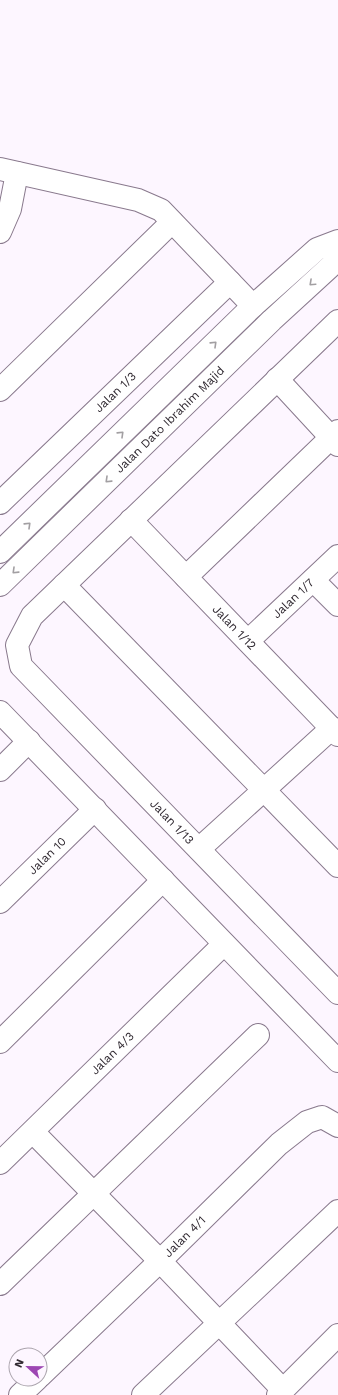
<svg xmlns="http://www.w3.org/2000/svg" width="338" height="1395" viewBox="0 0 338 1395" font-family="'Work Sans',sans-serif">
<rect width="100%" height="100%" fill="#fdf6ff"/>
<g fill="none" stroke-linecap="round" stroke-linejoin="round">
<g stroke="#89798d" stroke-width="24">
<g id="minor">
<polyline points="0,169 138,200 161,210 253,306"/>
<polyline points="0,232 10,209 17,173"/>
<path id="s1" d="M338 321 32 616 17 645 21 666 338 993"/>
<polyline points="277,379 338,445"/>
<polyline points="0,390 172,222"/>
<path id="s2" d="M0 503 230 282"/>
<path id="s3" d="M131 520 338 735"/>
<polyline points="0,552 253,306 317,249 338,241"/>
<polyline points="186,577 338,431"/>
<polyline points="313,580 338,605"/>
<path id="s4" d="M0 585 272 320 333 264 338 254"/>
<polyline points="64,585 338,866"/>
<path id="s5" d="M248 641 338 556"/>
<polyline points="0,712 338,1061"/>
<polyline points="0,770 29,741"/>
<polyline points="199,849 332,728"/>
<path id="s6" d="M0 902 95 809"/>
<polyline points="0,1042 163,880"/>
<polyline points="33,1132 160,1261 283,1390"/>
<path id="s7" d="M0 1163 224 944"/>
<polyline points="0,1284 258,1035"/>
<path id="s8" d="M40 1376 160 1261 279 1144 307 1122 322 1117 338 1126"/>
<polyline points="20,1395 37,1379"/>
<polyline points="143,1395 338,1211"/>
<polyline points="278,1395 338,1335"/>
</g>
</g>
<use href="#minor" stroke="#fff" stroke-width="22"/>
</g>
<defs><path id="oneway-chevron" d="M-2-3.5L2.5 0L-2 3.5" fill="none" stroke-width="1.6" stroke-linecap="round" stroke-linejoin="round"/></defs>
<g stroke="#a29fa2">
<use href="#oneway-chevron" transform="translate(312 283) rotate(137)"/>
<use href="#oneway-chevron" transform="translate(214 344) rotate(-44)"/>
<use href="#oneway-chevron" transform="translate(121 434) rotate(-44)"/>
<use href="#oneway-chevron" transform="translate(108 480) rotate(136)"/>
<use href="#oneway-chevron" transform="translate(28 525) rotate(-44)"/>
<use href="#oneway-chevron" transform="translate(15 571) rotate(136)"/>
</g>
<g text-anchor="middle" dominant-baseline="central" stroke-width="4" stroke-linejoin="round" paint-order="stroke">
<g font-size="12" fill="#302931" stroke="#fdf6ff">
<text stroke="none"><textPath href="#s2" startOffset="160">Jalan 1/3</textPath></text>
<text stroke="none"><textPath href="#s4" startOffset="237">Jalan Dato Ibrahim Majid</textPath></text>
<text stroke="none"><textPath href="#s5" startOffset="62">Jalan 1/7</textPath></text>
<text stroke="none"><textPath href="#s3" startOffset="149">Jalan 1/12</textPath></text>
<text stroke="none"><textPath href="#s1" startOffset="696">Jalan 1/13</textPath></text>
<text stroke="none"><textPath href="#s6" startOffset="66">Jalan 10</textPath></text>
<text stroke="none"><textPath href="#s7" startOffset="157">Jalan 4/3</textPath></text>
<text stroke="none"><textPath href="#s8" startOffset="201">Jalan 4/1</textPath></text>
</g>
</g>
<g transform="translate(28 1367) rotate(292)"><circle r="19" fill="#fdf6ff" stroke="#aba4ad"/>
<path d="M0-3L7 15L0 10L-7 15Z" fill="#9d46b3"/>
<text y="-6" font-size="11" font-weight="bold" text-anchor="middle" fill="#302931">N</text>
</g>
</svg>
